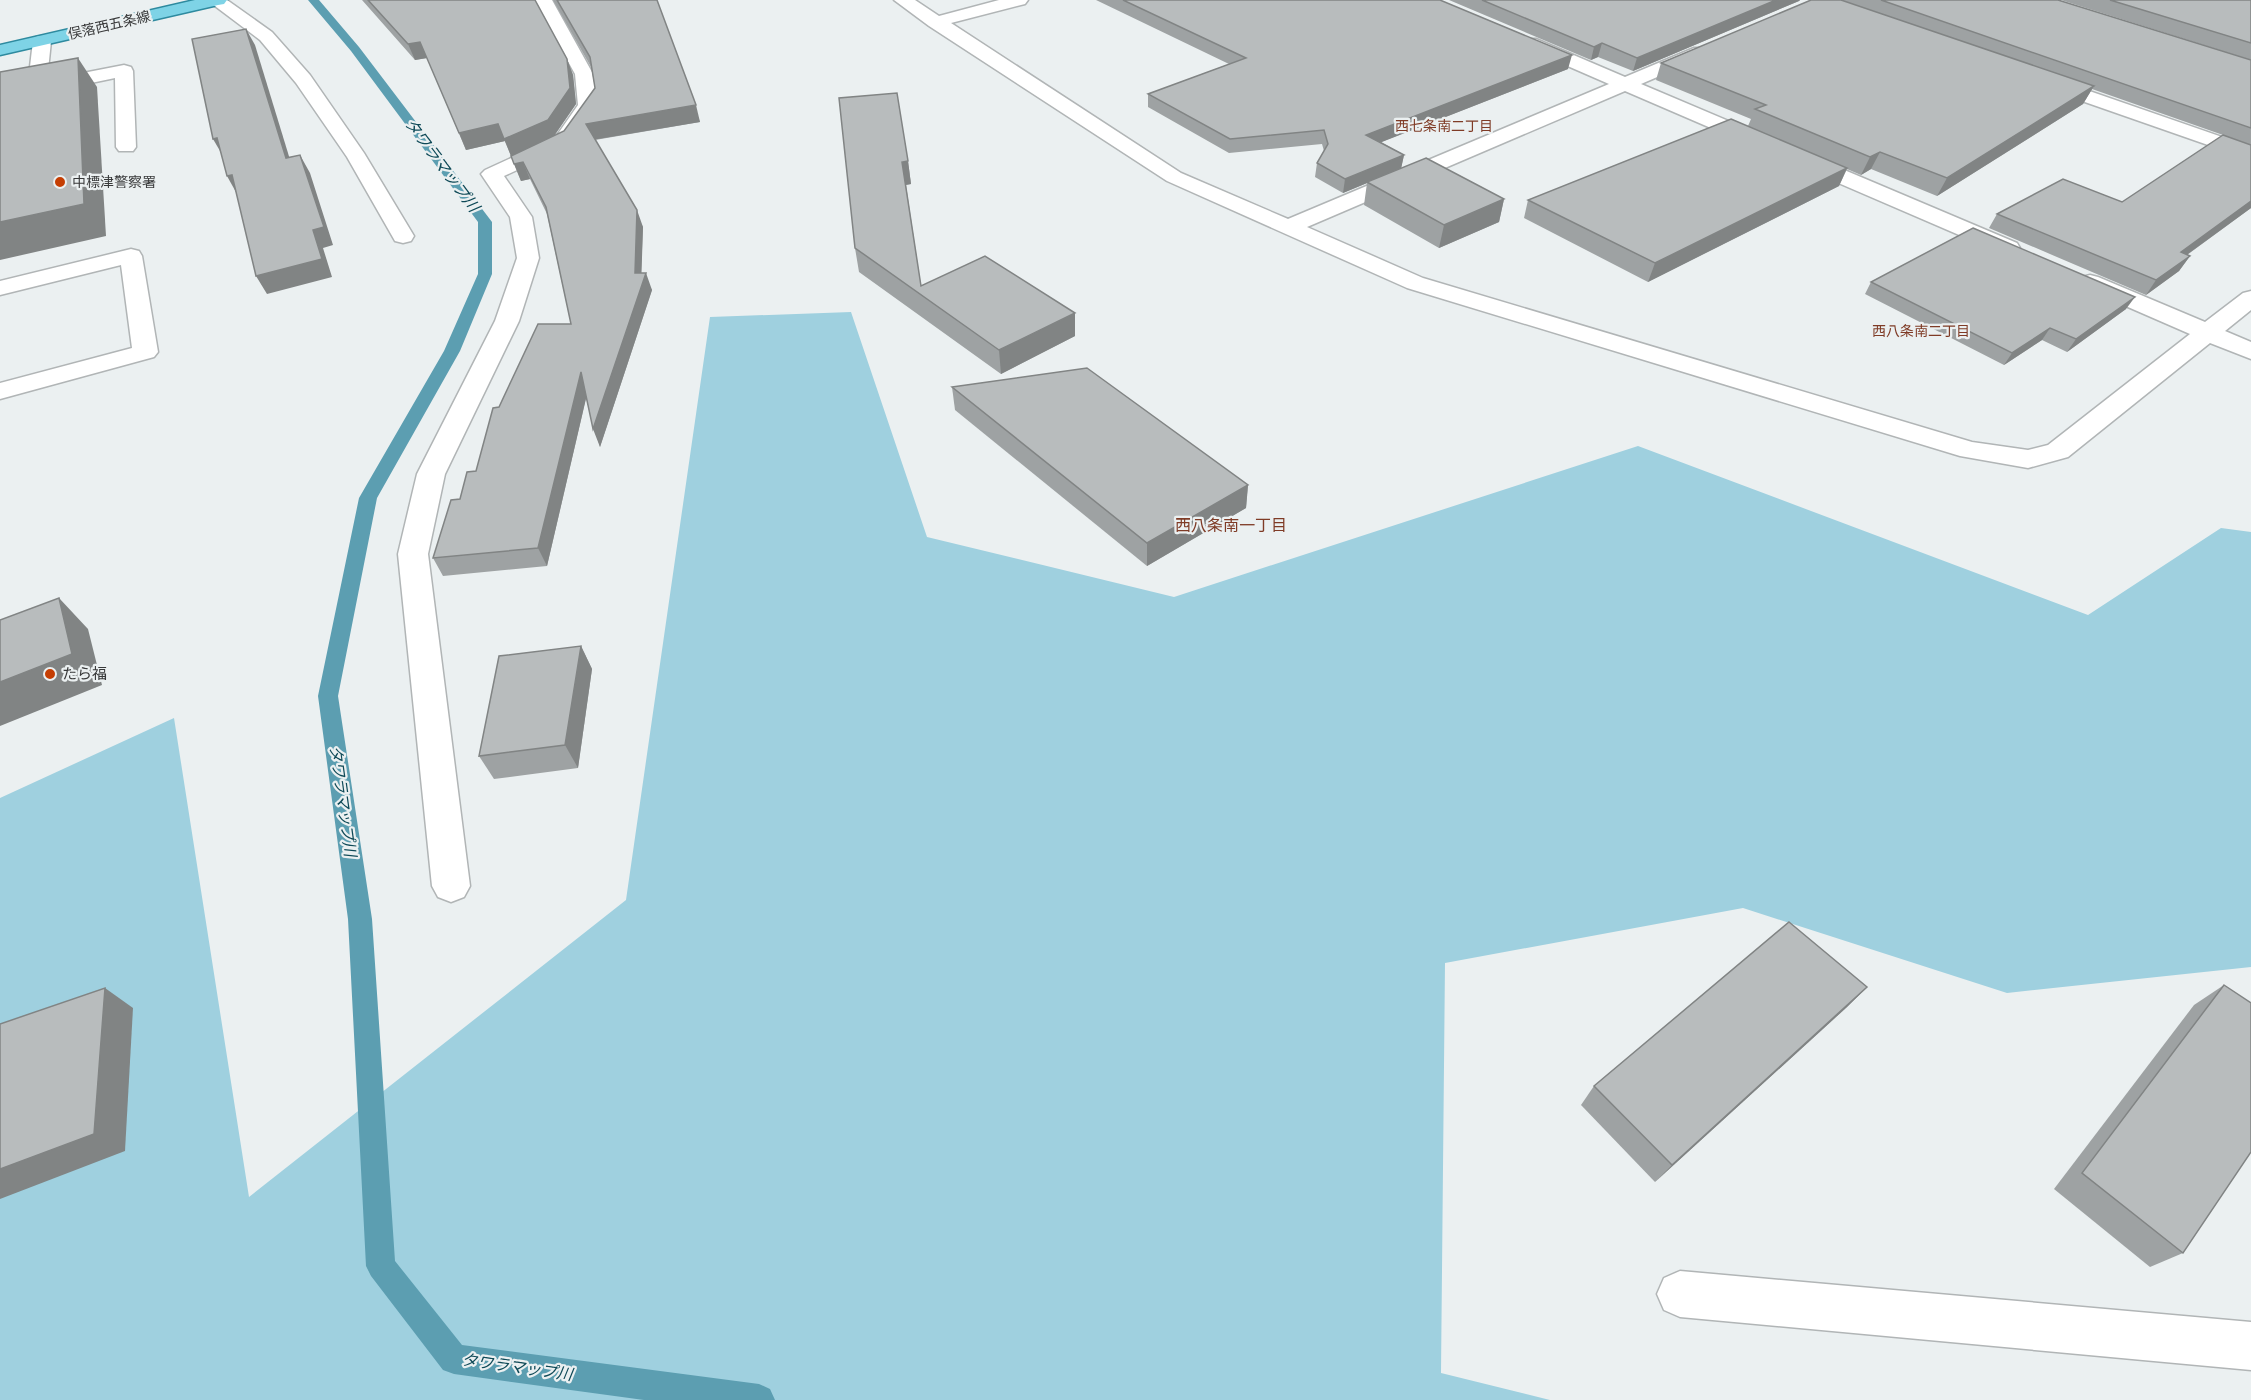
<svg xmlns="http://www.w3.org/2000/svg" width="2251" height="1400" viewBox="0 0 2251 1400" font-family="'DejaVu Sans','Noto Sans JP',sans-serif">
<rect width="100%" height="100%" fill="#ebf0f1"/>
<polygon fill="#9fd0df" points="851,312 927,537 1174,597 1638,446 2088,615 2221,528 2251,532 2251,967 2007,993 1743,908 1445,963 1441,1373 1550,1400 0,1400 0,798 174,718 249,1197 626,900 710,317"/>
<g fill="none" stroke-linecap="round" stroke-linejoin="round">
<polygon fill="#5c9eb1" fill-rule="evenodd" points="308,0 319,0 359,47 492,222 492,274 460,351 377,498 338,696 372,919 395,1261 462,1345 759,1384 770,1389 775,1400 644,1400 454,1374 443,1370 371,1276 366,1266 348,919 318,696 359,498 444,351 478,274 478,222 351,51"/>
<g stroke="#b1b5b6" stroke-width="3">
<g id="minor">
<polygon points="207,0 227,0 272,32 310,75 364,153 414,236 411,241 403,243 395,241 347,157 296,83 260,40"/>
<polygon points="534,0 552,0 593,74 598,105 569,146 504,176 532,217 539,258 519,321 445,474 428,554 470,886 464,897 451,902 438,897 432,886 398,554 417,474 495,321 517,258 510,217 481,174 485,170 555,138 578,105 575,74"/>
<polygon points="894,0 915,0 939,16 999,0 1028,0 1025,4 951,23 1181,173 1288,219 1609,84 1524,47 1521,43 1524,39 1536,39 1625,77 1694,48 1706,48 1709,52 1706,56 1641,84 2017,243 2020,248 2017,253 2009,255 2001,253 1625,91 1307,227 1423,278 1972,442 2028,450 2048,445 2190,334 2082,287 2078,282 2082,277 2090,275 2098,277 2205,322 2243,293 2251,291 2251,310 2225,331 2251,342 2251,359 2210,343 2068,457 2028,468 1960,456 1407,288 1167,181 929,26"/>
<polygon points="42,36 48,37 51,41 47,80 124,65 131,67 133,71 136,147 133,151 119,151 116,147 115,78 0,102 0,90 28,84 33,41 36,37"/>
<polygon points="2046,76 2251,147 2251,160 2039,86 2037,82 2039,78"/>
<polygon points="131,249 139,251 142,256 158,352 154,357 0,399 0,383 132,348 121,265 0,295 0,281"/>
<polygon points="1680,1271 2251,1322 2251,1370 1680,1317 1664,1310 1657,1294 1664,1278"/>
</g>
</g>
<g stroke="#2e8a9f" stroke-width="3">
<polygon id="major" points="195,0 227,0 224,4 218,5 0,55 0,45"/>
</g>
<use href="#minor" fill="#fff" fill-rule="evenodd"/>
<use href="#major" fill="#7ed3e6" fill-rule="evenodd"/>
</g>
<g fill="#9ea2a3">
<polygon points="362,0 535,0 567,59 573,75 576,104 554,136 564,131 595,88 591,67 553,0 657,0 700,122 595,140 643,227 641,273 652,290 600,447 586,398 547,566 443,576 433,558 460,499 476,471 499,407 571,324 547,214 530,179 521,181 505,141 466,150 427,58 415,60"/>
<polygon points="1096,0 1440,0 1568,69 1381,142 1404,155 1401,168 1504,199 1499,222 1439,248 1364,205 1367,183 1343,193 1315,177 1317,163 1324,151 1322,144 1229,153 1148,107 1148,94 1229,64"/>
<polygon points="1449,0 1800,0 1799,1 1633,71 1598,57 1591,60"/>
<polygon points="1811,0 2058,0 2251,60 2251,208 2187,255 2190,256 2179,271 2146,295 1989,228 1997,214 2122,202 2223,135 2092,89 2083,104 1937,196 1871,169 1861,175 1847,169 1839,186 1648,282 1524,218 1528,200 1748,126 1751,119 1656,80 1661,63"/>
<polygon points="2061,0 2251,0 2251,60"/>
<polygon points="908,161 911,184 906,185 921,286 1075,313 1075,336 1001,374 859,272 855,248"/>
<polygon points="1871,282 2126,309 2067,352 2042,340 2004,365 1865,294"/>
<polygon points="952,387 1248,485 1246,508 1147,566 955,410"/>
<polygon points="581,646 592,669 578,768 494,779 479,756"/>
<polygon points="2224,985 2183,1253 2150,1267 2054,1189 2194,1005"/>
<polygon points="1867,987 1847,1007 1655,1182 1581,1105 1594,1086"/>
</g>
<g fill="#818484">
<polygon points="1776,0 1800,0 1799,1 1633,71 1637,58"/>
<polygon points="246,29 255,45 295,176 286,158"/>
<polygon points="420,42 427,58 415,60 408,44"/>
<polygon points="1602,43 1598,57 1591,60 1594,47"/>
<polygon points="1572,55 1568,69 1364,149 1366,135"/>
<polygon points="78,58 97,87 106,236 0,260 0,222"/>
<polygon points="567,59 573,75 576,104 554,136 511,156 504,139"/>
<polygon points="2094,86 2083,104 1937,196 1947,178"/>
<polygon points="696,105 700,122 592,140 586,124"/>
<polygon points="498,124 505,141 466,150 459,133"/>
<polygon points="217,138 223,156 213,139"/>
<polygon points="1880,152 1871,169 1861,175 1870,157"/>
<polygon points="300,155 310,173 333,245 323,248 332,277 267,294 256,276"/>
<polygon points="1404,155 1401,169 1343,193 1345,179"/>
<polygon points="908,161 911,184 905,185 902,162"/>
<polygon points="523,162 530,179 521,181 514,164"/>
<polygon points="1847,168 1839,186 1648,282 1655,263"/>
<polygon points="232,175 237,194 227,176"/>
<polygon points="1504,199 1499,222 1439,248 1444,225"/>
<polygon points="2251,201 2251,208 2170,267 2181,252"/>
<polygon points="637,210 643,227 641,288 646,273 652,290 600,447 593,429 635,273"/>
<polygon points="2190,256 2179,271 2146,295 2156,280"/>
<polygon points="2135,297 2126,309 2067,352 2076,339"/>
<polygon points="1075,313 1075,336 1001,374 999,350"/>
<polygon points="2050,328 2042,340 2004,365 2012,353"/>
<polygon points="581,372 588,390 547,566 538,548"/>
<polygon points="1248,485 1246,508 1147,566 1147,543"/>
<polygon points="59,598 88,629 102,685 0,726 0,682"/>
<polygon points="581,646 592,669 578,768 565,745"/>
<polygon points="1867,987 1847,1007 1655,1182 1672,1165"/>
<polygon points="105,988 133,1008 125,1151 0,1199 0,1169"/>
</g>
<g fill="#b8bcbd" stroke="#818484" stroke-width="1.5">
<polygon points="368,0 535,0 567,59 570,88 548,120 504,139 498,124 459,133 420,42 408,44"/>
<polygon points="557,0 657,0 696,105 586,124 637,210 635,273 646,273 593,429 581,372 538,548 433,558 451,500 460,499 467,472 476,471 493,408 499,407 538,324 571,324 546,207 523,162 514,164 511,156 564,131 595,88 590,57"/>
<polygon points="1123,0 1440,0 1572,55 1366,135 1404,155 1345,179 1317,163 1328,144 1324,130 1230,139 1148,94 1246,58"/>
<polygon points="1482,0 1776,0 1637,58 1602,43 1594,47"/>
<polygon points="1811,0 1841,0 2094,86 1947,178 1880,152 1870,157 1755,109 1766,105 1661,63"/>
<polygon points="1881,0 2058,0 2251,60 2251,128"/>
<polygon points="2110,0 2251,0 2251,43"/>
<polygon points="246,29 286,158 300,155 324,227 313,230 322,259 256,276 232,175 227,176 217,138 213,139 192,39"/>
<polygon points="78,58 84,204 0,222 0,72"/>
<polygon points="897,93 908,161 902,162 921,286 985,256 1075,313 999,350 855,248 839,98"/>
<polygon points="1731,119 1847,168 1655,263 1528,200"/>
<polygon points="2223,135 2251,145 2251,201 2181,252 2190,256 2156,280 1997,214 2063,179 2122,202"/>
<polygon points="1426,158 1504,199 1444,225 1367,182"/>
<polygon points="1973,228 2135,297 2076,339 2050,328 2012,353 1871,282"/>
<polygon points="1087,368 1248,485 1147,543 952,387"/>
<polygon points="59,598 72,654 0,682 0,620"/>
<polygon points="581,646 565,745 479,756 499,656"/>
<polygon points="1789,922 1867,987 1672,1165 1594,1086"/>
<polygon points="2224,985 2251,1003 2251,1152 2183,1253 2082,1173"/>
<polygon points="105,988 94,1134 0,1169 0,1024"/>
</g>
<g fill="#c53e03" stroke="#ebf0f1" stroke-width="2">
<circle cx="60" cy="182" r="6"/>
<circle cx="50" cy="674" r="6"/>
</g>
<g text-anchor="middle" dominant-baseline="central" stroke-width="4.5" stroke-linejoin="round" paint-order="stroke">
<g font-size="14" fill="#38393a" stroke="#ebf0f1">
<text transform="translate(109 25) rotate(-13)">俣落西五条線</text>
</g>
<g font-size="14" fill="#7f3b26" stroke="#ebf0f1">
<text x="1444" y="126">西七条南二丁目</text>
<text x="1921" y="331">西八条南二丁目</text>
</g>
<g font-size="14" fill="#38393a" stroke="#ebf0f1" text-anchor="start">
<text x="72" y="182">中標津警察署</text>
</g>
<g font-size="15" fill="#38393a" stroke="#ebf0f1" text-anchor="start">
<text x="62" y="674">たら福</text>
</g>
<g font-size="16" font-style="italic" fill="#0e4957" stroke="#ebf0f1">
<text transform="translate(442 165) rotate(53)">タワラマップ川</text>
<text transform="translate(343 801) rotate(82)">タワラマップ川</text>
<text transform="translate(517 1367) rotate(8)">タワラマップ川</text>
</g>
<g font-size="16" fill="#7f3b26" stroke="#ebf0f1">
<text x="1231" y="525">西八条南一丁目</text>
</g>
</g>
</svg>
